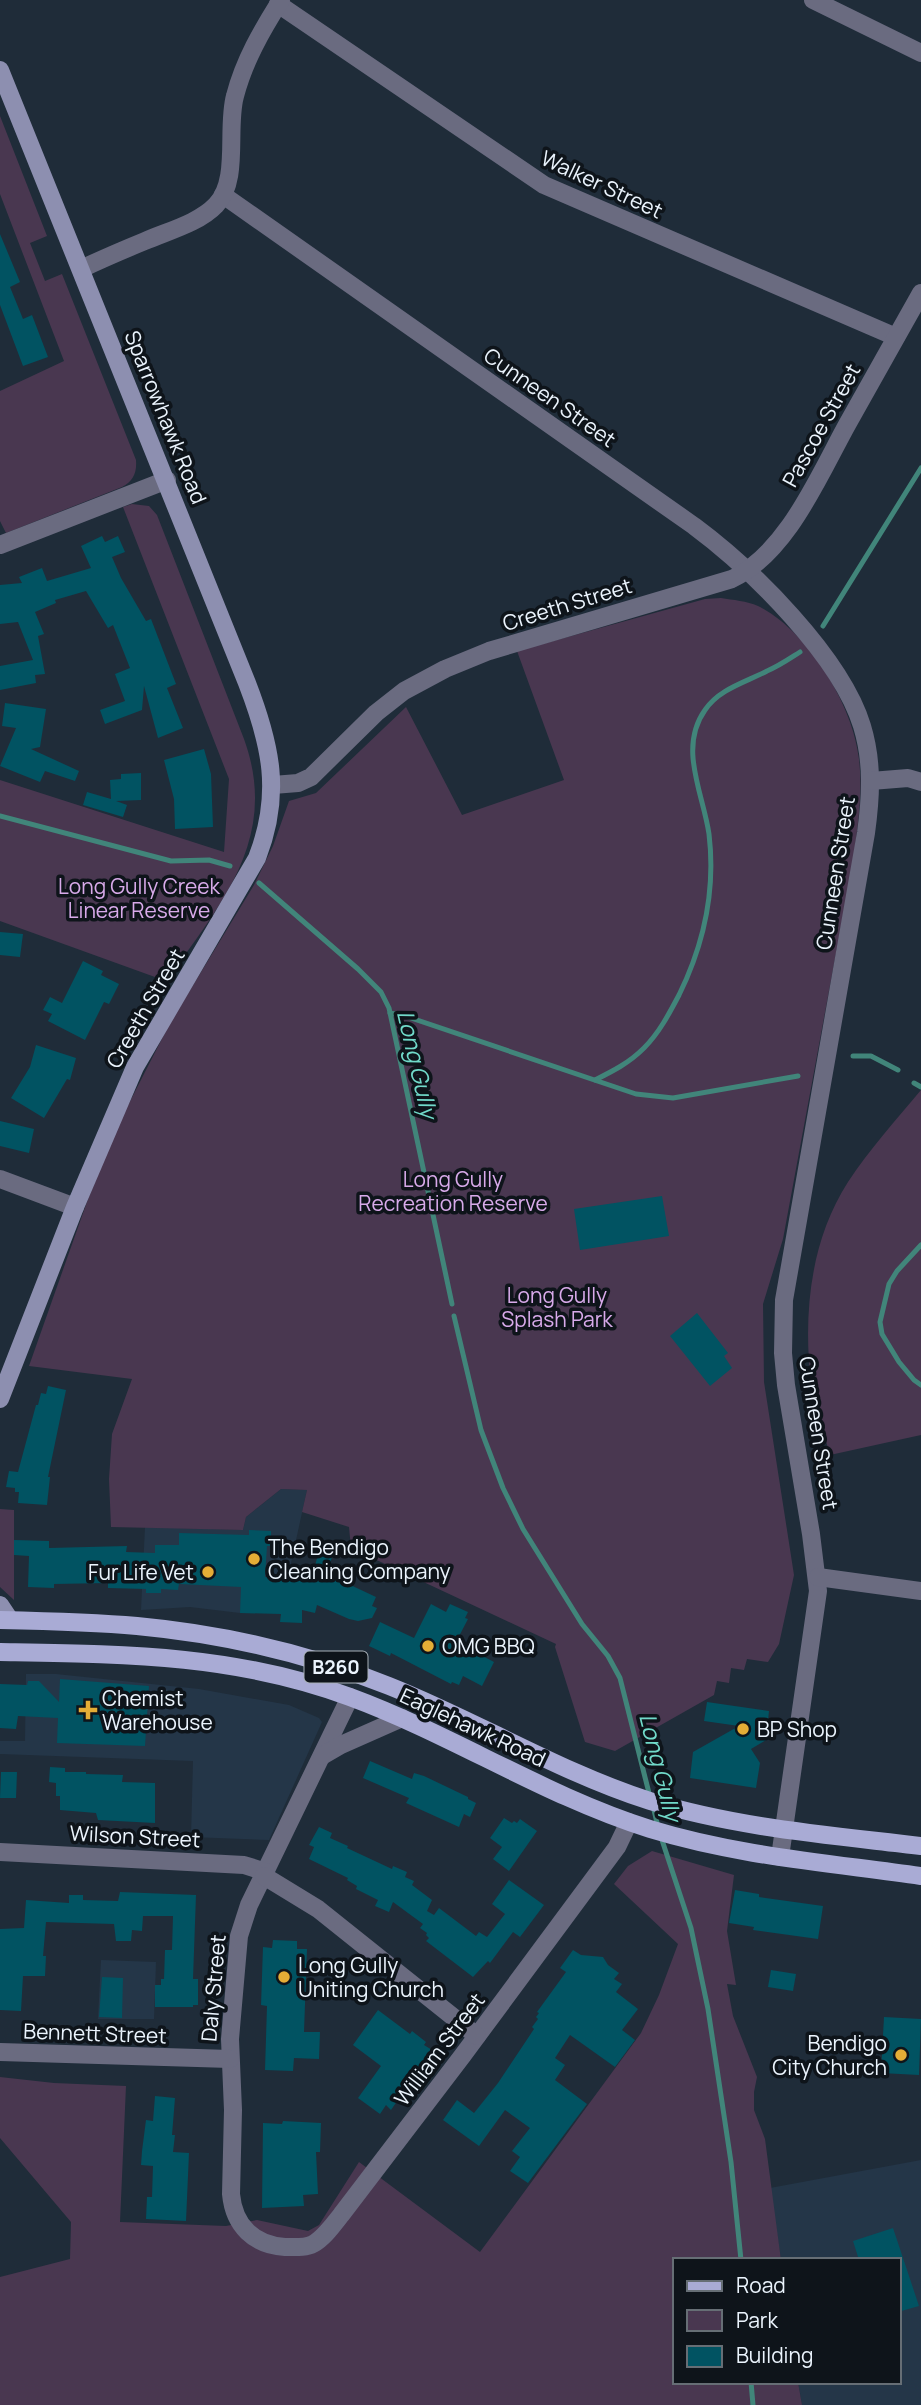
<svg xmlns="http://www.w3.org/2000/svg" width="921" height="2405" viewBox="0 0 921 2405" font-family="Manrope,sans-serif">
<rect width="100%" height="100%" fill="#1f2c39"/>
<g fill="#243648">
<polygon points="281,1489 307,1490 280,1613 240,1613 190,1607 141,1610 145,1527 243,1530 246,1517"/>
<polygon points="26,1674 56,1674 199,1689 289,1705 319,1718 322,1722 269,1840 191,1837 193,1761 0,1754 0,1741 25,1741"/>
<polygon points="101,1960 156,1962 154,2019 98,2019"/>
<polygon points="921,2160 921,2405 802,2405 798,2382 898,2382 898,2260 781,2260 770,2188"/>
</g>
<g fill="#493750">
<path d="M0 116 47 236 30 243 45 281 62 274 136 460C137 473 133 481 122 487L6 533 0 521V391L64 361 0 194Z"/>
<path d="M132 504 149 506 157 515 244 739C280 838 221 904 166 981L0 921V780L224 852 229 779 123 507Z"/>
<path d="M721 598C733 600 747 601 758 606 808 631 853 705 859 759 863 792 858 823 854 856L783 1239 763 1304 764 1382 794 1575 779 1644 768 1662 747 1659 744 1670 731 1668 729 1683 717 1681 714 1695 615 1751 585 1742 555 1647 556 1644 351 1548 349 1527 302 1512 307 1490 281 1489 246 1517 243 1530 111 1527 109 1479 112 1434 132 1379 29 1366 88 1199 122 1117 170 1023 254 885 273 846 289 801 316 793 406 707 462 815 564 780 517 651 705 599Z"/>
<path d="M921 1090V1435L830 1455C824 1432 814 1407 811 1383 803 1315 810 1241 848 1182 869 1150 896 1120 921 1090Z"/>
<polygon points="0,1509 14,1510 14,1600 0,1587"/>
<polygon points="652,1851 734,1875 727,1931 736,1985 727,1984 733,2016 757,2077 754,2092 754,2110 765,2139 781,2260 674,2260 674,2382 798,2382 802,2405 0,2405 0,2277 70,2259 71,2222 0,2138 0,2077 54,2083 126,2086 120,2222 226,2226 257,2220 308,2231 319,2225 359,2162 480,2252 641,2033 659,1995 678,1944 614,1884 628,1866"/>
</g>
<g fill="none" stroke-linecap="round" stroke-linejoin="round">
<g stroke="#41857a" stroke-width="5">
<polyline points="823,626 921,468"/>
<polyline points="0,816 171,861 209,860 230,866"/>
<polyline points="259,883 358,969 381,992 389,1008 452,1304"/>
<polyline points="390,1013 405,1016 636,1094 673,1098 798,1076"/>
<polyline points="853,1056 871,1056 898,1070"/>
<path d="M595 1080C613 1071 629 1063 644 1048 659 1033 669 1014 679 995 704 944 716 892 709 834 703 793 678 748 705 710 719 689 746 682 767 671 779 666 789 659 800 652"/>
<polyline points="914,1083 921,1087"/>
<polyline points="921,1245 897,1271 889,1284 880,1322 882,1334 899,1362 914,1380 921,1385"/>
<polyline points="454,1316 481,1430 503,1488 523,1529 582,1624 608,1656 620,1678 650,1797"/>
<polyline points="653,1806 658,1827"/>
<polyline points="661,1837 691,1928 708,2009 731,2162 741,2260"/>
<polyline points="751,2382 753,2405"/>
</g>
</g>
<g fill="#015362">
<polygon points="0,234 20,282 10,287 23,319 32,315 48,357 23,366 0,305"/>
<polygon points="102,536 105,542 118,536 125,552 112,557 121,578 146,621 151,619 176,684 167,688 183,728 158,738 144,686 142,710 105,724 100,710 125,701 115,674 130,668 113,625 108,628 86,591 55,600 56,603 35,612 44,634 38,636 45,674 35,675 36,683 0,690 0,666 33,660 18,622 0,624 0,585 22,583 19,577 42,568 47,581 91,568 81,546"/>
<polygon points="5,703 46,709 40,747 31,749 79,771 75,781 45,771 40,782 0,766 16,728 2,726"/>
<polygon points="204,749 211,774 213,827 175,829 174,799 164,760"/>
<polygon points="141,773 141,800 116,801 127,805 123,817 83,805 87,792 111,799 110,780 121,779 121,774"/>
<polygon points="0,932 23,934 20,957 0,955"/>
<polygon points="83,961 103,971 101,975 119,984 109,1004 104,1002 85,1040 48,1021 52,1014 43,1010 50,997 62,1003"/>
<polygon points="36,1045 76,1058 70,1080 67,1079 44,1118 11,1098 30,1067"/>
<polygon points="0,1121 34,1129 29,1153 0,1146"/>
<polygon points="662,1196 669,1236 580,1250 574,1209"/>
<polygon points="697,1313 728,1353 724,1356 732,1368 710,1386 670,1336"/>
<polygon points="48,1386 66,1390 48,1477 50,1477 47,1505 18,1503 19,1492 15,1492 15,1488 6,1487 9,1471 18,1472 36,1405 38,1405 41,1393 46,1394"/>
<polygon points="249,1530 271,1531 271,1546 267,1546 265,1577 306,1578 307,1574 313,1574 319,1550 333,1553 327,1574 376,1597 372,1606 377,1608 372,1618 358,1621 349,1619 317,1605 315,1613 302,1610 302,1623 280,1622 281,1614 240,1613 241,1587 179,1584 178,1590 161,1589 161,1593 146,1593 146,1589 108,1588 108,1583 54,1584 54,1588 28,1587 29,1556 14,1555 14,1540 49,1541 49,1548 127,1546 126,1552 155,1553 155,1545 179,1545 179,1533 249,1535"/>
<polygon points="431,1604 446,1612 450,1604 468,1612 465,1618 468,1619 456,1642 494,1662 482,1686 463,1676 459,1685 452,1682 451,1684 391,1653 390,1656 369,1646 380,1622 414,1638"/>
<polygon points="60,1679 149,1686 145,1746 57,1743 58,1718 18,1716 16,1729 0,1728 0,1684 27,1685 28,1681 39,1681 59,1702"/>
<polygon points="707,1702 769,1711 766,1740 751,1749 760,1763 756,1788 690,1778 693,1752 739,1726 704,1721"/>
<polygon points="370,1761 412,1779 414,1773 424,1776 468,1797 468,1799 476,1803 470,1817 464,1814 459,1827 406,1803 409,1798 363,1778"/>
<polygon points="50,1767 65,1768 65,1772 86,1772 86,1774 123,1775 122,1782 155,1783 155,1823 98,1820 96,1813 60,1810 60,1796 56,1796 56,1783 49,1782"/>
<polygon points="1,1772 17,1772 16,1798 0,1798"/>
<polygon points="504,1818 512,1823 514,1821 517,1823 520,1819 537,1831 509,1871 493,1859 502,1847 490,1838"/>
<polygon points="319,1827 332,1833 330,1838 348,1846 347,1848 392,1869 393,1866 407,1872 405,1877 414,1881 412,1885 432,1900 427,1911 434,1915 439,1908 476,1936 479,1932 487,1937 505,1914 492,1904 509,1880 544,1905 520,1937 513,1932 490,1963 488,1961 473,1977 426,1941 429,1938 426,1935 427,1933 420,1928 423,1924 393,1902 389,1912 375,1906 378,1900 356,1889 357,1886 347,1880 348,1878 309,1859 314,1847 309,1845"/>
<polygon points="735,1890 759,1894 759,1897 823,1906 818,1939 753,1930 754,1927 729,1923"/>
<polygon points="120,1892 196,1895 193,1979 198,1979 198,2005 193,2005 193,2007 155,2007 155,1985 161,1985 161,1979 164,1979 165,1950 172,1950 173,1916 143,1916 142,1931 132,1930 131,1941 116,1941 114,1924 46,1922 43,1956 46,1956 45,1976 23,1976 21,2011 0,2010 0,1929 24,1928 26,1900 69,1903 69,1895 83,1895 83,1900 118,1901"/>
<polygon points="273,1940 297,1941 297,1949 307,1949 304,2032 320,2032 319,2059 294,2058 293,2071 265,2070 267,2006 261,2005 263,1947 272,1948"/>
<polygon points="573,1950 581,1955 603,1957 608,1965 619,1973 614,1979 622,1984 616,1992 638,2009 622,2030 635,2040 615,2067 570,2035 555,2058 565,2065 555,2080 587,2104 528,2183 510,2171 520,2157 512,2151 530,2128 505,2110 479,2146 443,2120 457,2100 474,2113 498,2083 534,2029 532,2027 538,2019 536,2017 539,2013 537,2012 566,1972 560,1968"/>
<polygon points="771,1970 796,1974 793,1991 768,1987"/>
<polygon points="102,1977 123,1978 122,2018 99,2017"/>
<polygon points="378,2010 410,2034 412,2031 426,2042 424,2045 432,2050 391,2110 386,2105 380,2114 358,2098 381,2066 353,2045"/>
<polygon points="884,2017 921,2019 919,2075 881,2073"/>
<polygon points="155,2096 175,2098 172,2135 175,2135 173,2152 189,2153 186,2221 146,2219 147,2197 152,2197 153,2166 141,2165 142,2151 146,2120 153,2121"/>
<polygon points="283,2121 321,2123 320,2152 316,2152 318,2194 303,2195 304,2206 262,2208 263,2123 282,2124"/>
<polygon points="893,2228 919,2306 898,2312 898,2260 859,2260 853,2241"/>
</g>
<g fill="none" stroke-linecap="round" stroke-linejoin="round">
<g stroke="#6a6b80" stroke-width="18">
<polyline points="813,0 921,53"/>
<polyline points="278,4 544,185 896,337"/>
<path d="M223 195 694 526C752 569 841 657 862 726 873 762 871 797 866 833L784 1300 783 1353 786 1385 811 1534 818 1591 780 1857"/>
<path d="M81 269C102 259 123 250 145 241 168 231 199 223 216 205 240 180 226 128 235 96 244 61 262 30 281 0"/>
<polyline points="0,545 167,480"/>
<polyline points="871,781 908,778 921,782"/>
<path d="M273 785 298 783 311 777 376 713 404 691 445 669 489 651 732 579C788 552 819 475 848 423 872 380 897 336 921 293"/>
<polyline points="0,1179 75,1207"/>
<polyline points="818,1577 921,1591"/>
<path d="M350 1697 249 1905 239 1936 230 2039 233 2110 231 2194C234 2226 254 2245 285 2247 294 2247 306 2248 313 2244 324 2238 333 2225 341 2215L463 2055 617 1847 629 1822"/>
<polyline points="322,1756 341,1745 402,1718"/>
<polyline points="0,1852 244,1865 266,1872"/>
<polyline points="264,1876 318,1909 477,2036"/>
<polyline points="0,2052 230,2059"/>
</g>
<g stroke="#8d8fb0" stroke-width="18">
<path d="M0 70 247 683C271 745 282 794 257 858L135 1067 75 1207 0 1399"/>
<polyline points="0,1605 10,1620"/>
</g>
<g stroke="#a9abd5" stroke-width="18">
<path d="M0 1620C46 1621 92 1622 137 1626 223 1634 309 1654 389 1686 477 1721 559 1772 650 1801 738 1828 830 1835 921 1846"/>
<path d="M0 1652C122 1654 234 1654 350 1697 453 1735 545 1796 650 1829 738 1856 830 1863 921 1876"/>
</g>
</g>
<g fill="#e5ad36" stroke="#0e141a" stroke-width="2.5">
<circle cx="254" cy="1559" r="7"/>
<circle cx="208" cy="1572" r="7"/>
<circle cx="428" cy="1646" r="7"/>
<path d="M84.5 1699.5h7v7h7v7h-7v7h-7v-7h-7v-7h7z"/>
<circle cx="743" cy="1729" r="7"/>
<circle cx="284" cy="1977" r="7"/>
<circle cx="901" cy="2055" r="7"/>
</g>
<g text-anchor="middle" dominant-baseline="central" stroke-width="7" stroke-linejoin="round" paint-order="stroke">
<rect fill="#0e141a" stroke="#a9b1b9" stroke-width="2" x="304.5" y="1651.5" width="63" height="31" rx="5"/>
<g font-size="19" font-weight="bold" fill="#ebf4fd">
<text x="336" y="1667">B260</text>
</g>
<g font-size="21" fill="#ebf4fd" stroke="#0e141a">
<text transform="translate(602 184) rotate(25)">Walker Street</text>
<text transform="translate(550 397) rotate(35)">Cunneen Street</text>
<text transform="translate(166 417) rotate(68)">Sparrowhawk Road</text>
<text transform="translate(821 425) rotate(-61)">Pascoe Street</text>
<text transform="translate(567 604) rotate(-17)">Creeth Street</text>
<text transform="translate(835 873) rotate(-81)">Cunneen Street</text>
<text transform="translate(145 1008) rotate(-60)">Creeth Street</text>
<text transform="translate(819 1433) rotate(81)">Cunneen Street</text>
<text transform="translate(473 1727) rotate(25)">Eaglehawk Road</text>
<text transform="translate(135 1836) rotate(3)">Wilson Street</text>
<text transform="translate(213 1988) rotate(-85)">Daly Street</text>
<text transform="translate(95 2033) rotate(2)">Bennett Street</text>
<text transform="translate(439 2049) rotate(-53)">William Street</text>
</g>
<g font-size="21" fill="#d8aaea" stroke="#0e141a">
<text x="139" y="886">Long Gully Creek<tspan x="139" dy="24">Linear Reserve</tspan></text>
<text x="453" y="1179">Long Gully<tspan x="453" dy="24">Recreation Reserve</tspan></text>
<text x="557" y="1295">Long Gully<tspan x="557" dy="24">Splash Park</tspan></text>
</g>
<g font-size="21" fill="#ebf4fd" stroke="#0e141a" text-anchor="start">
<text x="268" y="1547">The Bendigo<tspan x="268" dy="24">Cleaning Company</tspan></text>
<text x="194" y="1572" text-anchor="end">Fur Life Vet</text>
<text x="442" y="1646">OMG BBQ</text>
<text x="102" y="1698">Chemist<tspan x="102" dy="24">Warehouse</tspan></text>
<text x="757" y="1729">BP Shop</text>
<text x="298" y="1965">Long Gully<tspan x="298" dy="24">Uniting Church</tspan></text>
<text x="887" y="2043" text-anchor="end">Bendigo<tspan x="887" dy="24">City Church</tspan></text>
</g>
<g font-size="23" font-style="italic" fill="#71daca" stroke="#0e141a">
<text transform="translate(418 1064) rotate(77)">Long Gully</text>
<text transform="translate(661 1767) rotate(76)">Long Gully</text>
</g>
</g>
<rect x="673" y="2258" width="228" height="126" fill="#0e141a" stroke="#666e75" stroke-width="2"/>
<rect x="687" y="2281" width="35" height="10" fill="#a9abd5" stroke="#666e75" stroke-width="2"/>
<text x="736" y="2293" font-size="21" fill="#ebf4fd">Road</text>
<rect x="687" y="2310" width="35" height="21" fill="#493750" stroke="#666e75" stroke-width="2"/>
<text x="736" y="2328" font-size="21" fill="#ebf4fd">Park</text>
<rect x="687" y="2346" width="35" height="21" fill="#015362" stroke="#666e75" stroke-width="2"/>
<text x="736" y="2363" font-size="21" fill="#ebf4fd">Building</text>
</svg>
